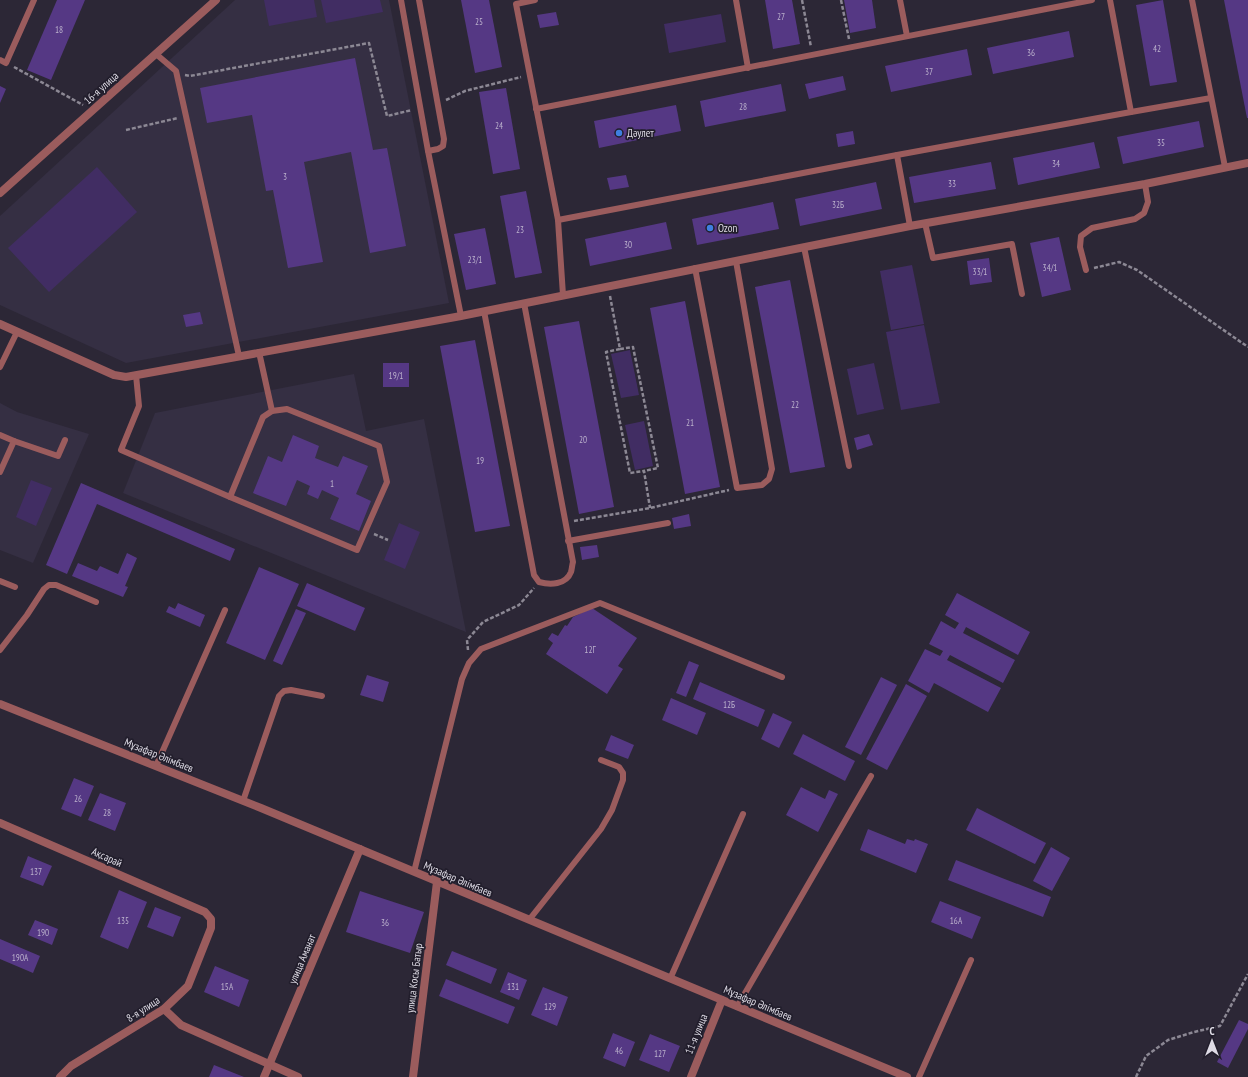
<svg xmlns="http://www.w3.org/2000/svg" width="1248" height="1077" viewBox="0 0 1248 1077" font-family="'PT Sans Narrow',sans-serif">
<rect width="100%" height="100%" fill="#2c2736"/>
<g fill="#352f43">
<polygon points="235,0 389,0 449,303 126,363 0,305 0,216"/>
<polygon points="354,374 366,431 424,419 466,632 123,493 155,413"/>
<polygon points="0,403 17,412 89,434 33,563 0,550"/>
</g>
<g fill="#412d63">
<polygon points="264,0 314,0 317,17 269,26"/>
<polygon points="321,0 380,0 383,12 326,23"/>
<polygon points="721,14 726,42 669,53 664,24"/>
<polygon points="97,167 137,212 49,292 8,248"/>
<polygon points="912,265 924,324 891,330 880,271"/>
<polygon points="924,325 940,403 901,410 886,332"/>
<polygon points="630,350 639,395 621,398 611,354"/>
<polygon points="874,363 884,409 857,415 847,369"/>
<polygon points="644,421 653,466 635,470 625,425"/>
<polygon points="31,480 52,488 36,526 16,517"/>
<polygon points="399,523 420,532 405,569 384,560"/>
</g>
<g fill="#553884">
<polygon points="57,0 85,0 51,80 27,70"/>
<polygon points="461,0 489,0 502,67 475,73"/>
<polygon points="765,0 792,0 800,44 773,49"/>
<polygon points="844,0 872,0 876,28 850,33"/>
<polygon points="1163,0 1177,82 1150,86 1136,5"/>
<polygon points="1224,0 1248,0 1248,118 1247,118"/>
<polygon points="556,12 559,25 540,28 537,15"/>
<polygon points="1069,31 1074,57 993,74 987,48"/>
<polygon points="967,49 972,75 891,92 885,66"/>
<polygon points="355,58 373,150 387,148 406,246 370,253 351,152 304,162 323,262 288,268 273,190 266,191 252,115 207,123 200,88"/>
<polygon points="843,76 846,90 809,99 805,84"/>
<polygon points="781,84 786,111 705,127 700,101"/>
<polygon points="0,86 6,89 0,103"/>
<polygon points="506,88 520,169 493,174 479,92"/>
<polygon points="676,105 681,131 599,148 594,121"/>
<polygon points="1199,121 1204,147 1123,164 1117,137"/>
<polygon points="853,131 855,144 838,147 836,134"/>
<polygon points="1094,142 1100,168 1018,185 1013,158"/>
<polygon points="991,162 996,189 914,203 909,177"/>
<polygon points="626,175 629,187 610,190 607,178"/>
<polygon points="876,182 882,209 800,226 795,199"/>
<polygon points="526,191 542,273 515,278 500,196"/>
<polygon points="773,202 779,229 697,245 692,219"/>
<polygon points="666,222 672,249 590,266 585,239"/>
<polygon points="485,228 496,284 466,290 454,234"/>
<polygon points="1059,237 1071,290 1042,297 1030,243"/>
<polygon points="989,258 992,282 970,285 967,261"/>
<polygon points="790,280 825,467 790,473 755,287"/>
<polygon points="685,301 720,487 685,494 650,308"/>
<polygon points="200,312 203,324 186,327 183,315"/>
<polygon points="579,321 614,507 579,514 544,327"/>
<polygon points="475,340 510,526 475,532 440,346"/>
<rect x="383" y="363" width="26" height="24"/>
<polygon points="869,434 873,445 857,450 854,438"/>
<polygon points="293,435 319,446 315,458 338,467 343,456 368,466 356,494 371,501 359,531 330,519 339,498 322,490 318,499 307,494 310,486 297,480 286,506 253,493 268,456 282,462"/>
<polygon points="81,483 235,549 230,561 97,504 67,574 46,565"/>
<polygon points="689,514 691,526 674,529 672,518"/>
<polygon points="597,545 599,557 582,560 580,547"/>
<polygon points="127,553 137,558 125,586 128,587 123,597 72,576 78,563 97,571 100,566 118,574"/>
<polygon points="259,567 299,584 265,660 226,643"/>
<polygon points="307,583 365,608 355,631 297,606"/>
<polygon points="957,593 1030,632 1018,655 966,627 963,633 1015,660 1003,683 950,655 947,660 1001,688 988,712 934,683 929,693 908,681 925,649 940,656 943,651 929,644 941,621 955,629 959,623 945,615"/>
<polygon points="178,603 205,615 200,627 166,612 169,606 175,609"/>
<polygon points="592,608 637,638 618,666 623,669 607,694 546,654 553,643 548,639 552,633 558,636 565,625 567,626 573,617"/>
<polygon points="296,609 306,613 282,665 273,661"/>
<polygon points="689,661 699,665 686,697 676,693"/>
<polygon points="367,675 389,682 383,702 360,695"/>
<polygon points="881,677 897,685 861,755 845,747"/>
<polygon points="700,682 765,710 758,727 693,699"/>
<polygon points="906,684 927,696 887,770 866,759"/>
<polygon points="671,698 706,713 697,735 662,720"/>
<polygon points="773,713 792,722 779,748 761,739"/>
<polygon points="803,734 855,761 845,781 793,754"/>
<polygon points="611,735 634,745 628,759 605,750"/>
<polygon points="74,778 94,786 81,817 61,809"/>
<polygon points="801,787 825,799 829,790 838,794 818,832 786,815"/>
<polygon points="100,793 126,803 115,831 88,820"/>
<polygon points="977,808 1046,843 1035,864 966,830"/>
<polygon points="868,829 905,844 907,839 914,841 915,839 928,844 916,873 860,850"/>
<polygon points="1051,847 1070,858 1052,891 1033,881"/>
<polygon points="28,856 52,866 43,886 20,877"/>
<polygon points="956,860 1051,897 1043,917 948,880"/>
<polygon points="119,890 147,902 128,949 100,937"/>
<polygon points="360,891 424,912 410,953 346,932"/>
<polygon points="940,901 981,917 972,939 931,922"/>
<polygon points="155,907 181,917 173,937 147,927"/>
<polygon points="35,920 58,929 52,945 28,935"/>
<polygon points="0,939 40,956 33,973 0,959"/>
<polygon points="452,951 497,969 491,984 446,965"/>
<polygon points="215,966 249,980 239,1007 204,992"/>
<polygon points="508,972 527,980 519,1000 500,992"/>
<polygon points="446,979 515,1007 508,1024 439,996"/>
<polygon points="543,987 568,997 557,1026 531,1015"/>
<polygon points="1239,1020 1248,1024 1248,1029 1228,1068 1217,1062"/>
<polygon points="613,1033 635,1042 625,1067 603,1058"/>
<polygon points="650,1034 680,1046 669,1072 639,1060"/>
<polygon points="214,1065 244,1077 209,1077"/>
</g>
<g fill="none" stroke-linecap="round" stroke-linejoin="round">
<g stroke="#8c8894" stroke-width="2.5" stroke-dasharray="4 2" stroke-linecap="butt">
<polyline points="802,0 811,47"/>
<polyline points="841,0 849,39"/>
<polyline points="14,67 83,105"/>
<polyline points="185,75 190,76 369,43 387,116 412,110"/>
<polyline points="446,100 465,91 521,77"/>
<polyline points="126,130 178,118"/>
<polyline points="1094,268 1119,262 1137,270 1248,347"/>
<polyline points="610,296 620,349 606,352 630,473 644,471 650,508"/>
<polyline points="620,349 633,347 658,468 644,471"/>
<polyline points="574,521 650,508 729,490"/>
<polyline points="374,534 388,540"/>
<polyline points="468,650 467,640 483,622 519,605 534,588"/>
<polyline points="1136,1077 1146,1056 1168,1040 1194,1032 1220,1026 1248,974"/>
</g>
<g stroke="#9b5c5d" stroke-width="6">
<polyline points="401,0 428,151 461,316"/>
<polyline points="419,0 444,139 443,146 438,149 428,151"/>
<polyline points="535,0 516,4 558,220 563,295"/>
<polyline points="736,0 748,68"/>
<polyline points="900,0 907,36"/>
<polyline points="1192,0 1225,167"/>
<polyline points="156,54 176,71 239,356"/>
<polyline points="0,60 6,63 34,0"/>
<polyline points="536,109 1092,0"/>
<polyline points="1131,112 1211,98"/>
<polyline points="897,155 910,226"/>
<polyline points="558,220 897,155 1131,112 1110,0"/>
<polyline points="925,223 933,258 1012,244 1022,294"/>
<polyline points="804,247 849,466"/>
<polyline points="695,268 737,488 762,485 769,479 772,469 736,261"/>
<polyline points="1086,270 1080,247 1081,236 1092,228 1135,219 1144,213 1148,202 1145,184"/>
<path d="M484 311 534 575 539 582C550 585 566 585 571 572 572 569 572 565 573 562L524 303"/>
<polyline points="259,352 272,411"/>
<polyline points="0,367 17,332"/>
<polyline points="136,375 139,406 121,450 230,497"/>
<polygon points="287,409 379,446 387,482 357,550 230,497 263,417 272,411"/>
<polyline points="0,435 14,441 0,472"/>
<polyline points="14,441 58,456 65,440"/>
<polyline points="568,541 668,523"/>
<polyline points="0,581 15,587"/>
<polyline points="0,650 27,615 44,589 49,585 56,585 96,602"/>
<polyline points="156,766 225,610"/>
<polyline points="243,801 279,696 284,691 291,690 322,696"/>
<polyline points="414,872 462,679 469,663 481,649 600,603 782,677"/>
<polyline points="529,920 601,829 612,810 623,780 623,773 619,767 601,760"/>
<polyline points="670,979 743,814"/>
<polyline points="737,1007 871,776"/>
<polyline points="919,1077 971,960"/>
</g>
<g stroke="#9b5c5d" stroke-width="8">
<polyline points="0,193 216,0"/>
<polyline points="0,324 114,375 126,377 461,316 910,226 1145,184 1248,163"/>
<polyline points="0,823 205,912 211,919 211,928 188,986 164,1009 71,1066 60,1077"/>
<polyline points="164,1009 181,1025 298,1077"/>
<polyline points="264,1077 360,849"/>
<polyline points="413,1077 437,882"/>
<polyline points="691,1077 722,1000"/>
</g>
<polyline stroke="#9b5c5d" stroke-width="8" points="0,704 261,808 907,1077"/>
</g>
<g fill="#3f7fe0" stroke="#221e2c" stroke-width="1.5">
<circle cx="619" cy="133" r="4"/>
<circle cx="710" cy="228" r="4"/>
</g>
<g text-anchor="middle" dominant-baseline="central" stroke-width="3.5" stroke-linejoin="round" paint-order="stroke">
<g font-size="9" fill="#bcb2cd">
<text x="781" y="16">27</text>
<text x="479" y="21">25</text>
<text x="59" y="29">18</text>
<text x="1157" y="48">42</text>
<text x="1031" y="52">36</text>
<text x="929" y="71">37</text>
<text x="743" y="106">28</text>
<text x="499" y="125">24</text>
<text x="1161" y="142">35</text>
<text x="1056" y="163">34</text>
<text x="285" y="176">3</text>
<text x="952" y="183">33</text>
<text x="838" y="204">32Б</text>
<text x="520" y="229">23</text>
<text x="628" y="244">30</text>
<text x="475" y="259">23/1</text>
<text x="1050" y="267">34/1</text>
<text x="980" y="271">33/1</text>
<text x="396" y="375">19/1</text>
<text x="795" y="404">22</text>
<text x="690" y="422">21</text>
<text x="583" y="439">20</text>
<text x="480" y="460">19</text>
<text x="332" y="483">1</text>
<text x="590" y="649">12Г</text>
<text x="729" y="704">12Б</text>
<text x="78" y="798">26</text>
<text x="107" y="812">28</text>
<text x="36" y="871">137</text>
<text x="123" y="920">135</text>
<text x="956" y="920">16А</text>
<text x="385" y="922">36</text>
<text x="43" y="932">190</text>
<text x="20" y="957">190А</text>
<text x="227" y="986">15А</text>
<text x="513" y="986">131</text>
<text x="550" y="1006">129</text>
<text x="619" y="1050">46</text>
<text x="660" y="1053">127</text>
</g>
<g font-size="11" fill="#dedbe5" stroke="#221e2c">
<text transform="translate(101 88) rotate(-42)">16-я улица</text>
<text transform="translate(159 755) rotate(22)">Мұзафар Әлімбаев</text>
<text transform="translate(107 857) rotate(24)">Ақсарай</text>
<text transform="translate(458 879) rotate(23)">Мұзафар Әлімбаев</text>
<text transform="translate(302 959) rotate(-67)">улица Аманат</text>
<text transform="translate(414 978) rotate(-83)">улица Косы Батыр</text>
<text transform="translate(758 1003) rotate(23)">Мұзафар Әлімбаев</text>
<text transform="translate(143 1009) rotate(-33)">8-я улица</text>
<text transform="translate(696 1034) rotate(-68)">11-я улица</text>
</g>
<g font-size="11" fill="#dedbe5" stroke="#221e2c" text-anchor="start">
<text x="627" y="133">Дәулет</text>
<text x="718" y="228">Ozon</text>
</g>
</g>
<g transform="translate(1212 1041)" stroke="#221e2c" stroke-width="3" paint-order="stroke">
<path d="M0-3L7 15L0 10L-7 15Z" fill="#dedbe5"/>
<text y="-6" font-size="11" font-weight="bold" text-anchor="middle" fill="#dedbe5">С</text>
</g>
</svg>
